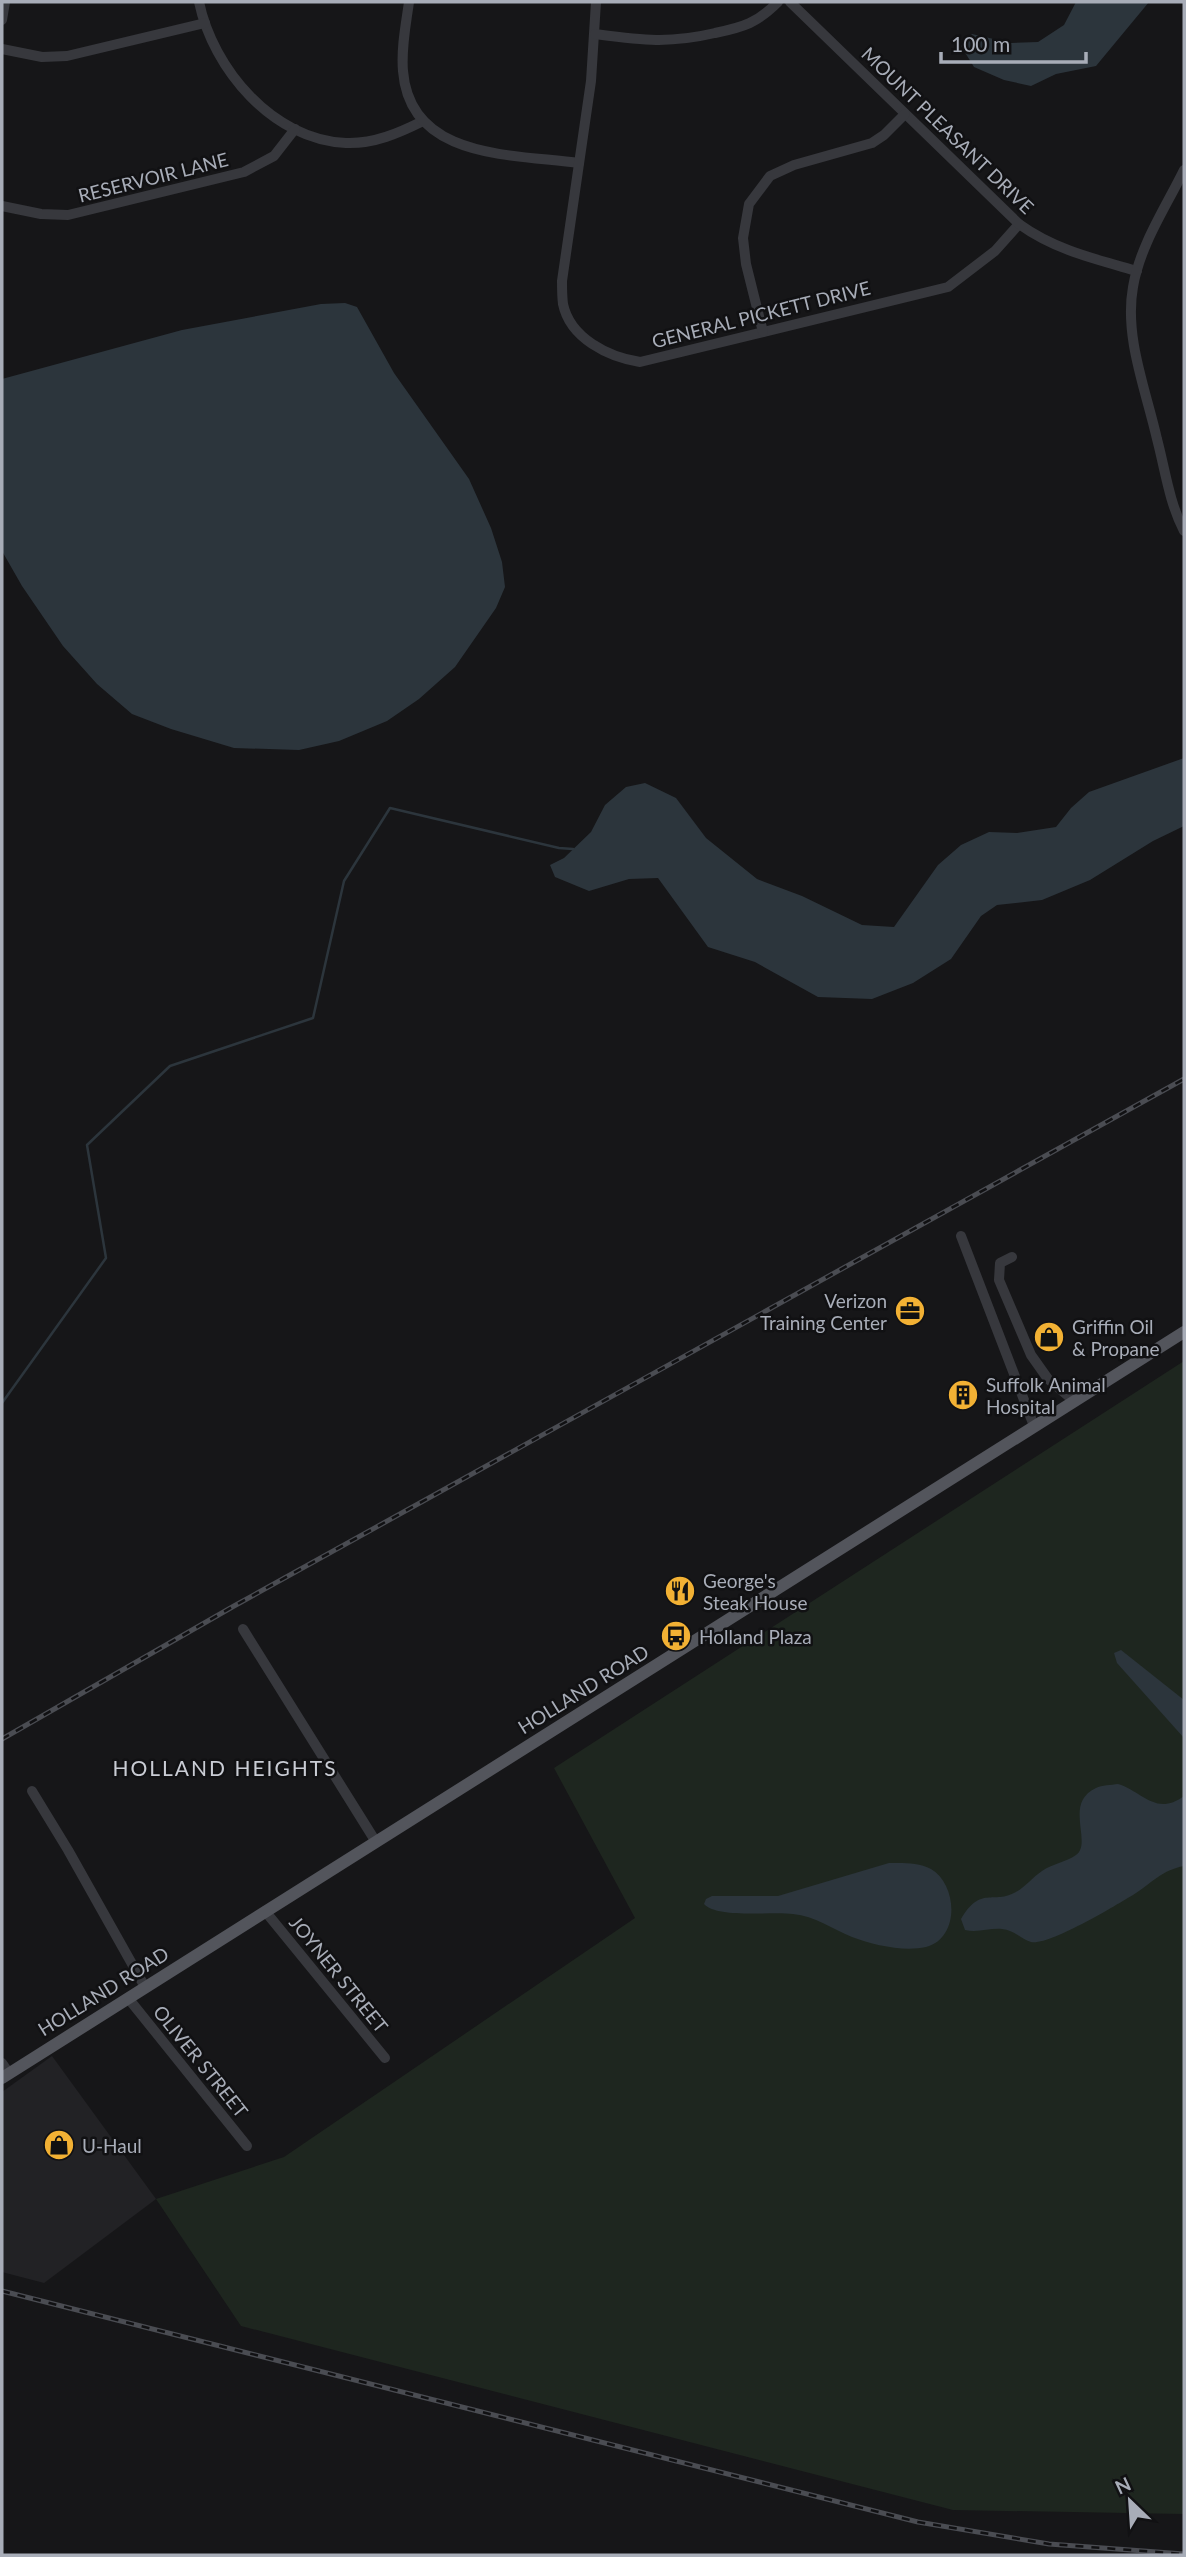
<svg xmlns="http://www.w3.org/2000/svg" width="1186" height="2557" viewBox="0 0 1186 2557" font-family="Lato,sans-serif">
<rect width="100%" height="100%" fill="#161618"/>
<polygon fill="#222225" points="52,2056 156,2199 44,2283 2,2272 2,2092"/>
<polygon fill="#1e261f" points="1184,1361 1184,2514 953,2510 241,2326 156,2199 284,2157 635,1918 554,1768"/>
<g fill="#2c353c">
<polygon points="1076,2 1149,2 1096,66 1056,74 1031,86 1004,80 974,67 961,46 972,34 1011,43 1038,42 1064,25"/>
<polygon points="345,303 357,307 394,373 469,479 491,528 502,562 505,587 496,608 455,667 419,699 387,721 339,741 299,750 234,748 171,729 132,714 97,684 63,646 22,586 2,551 2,379 182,330 321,304"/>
<polygon points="1184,758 1184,826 1153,841 1090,880 1042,900 997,905 981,916 951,959 913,983 872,999 818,997 755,962 708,947 658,878 629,879 589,891 555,877 550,865 564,858 591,832 605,805 626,787 645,783 676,798 706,838 757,879 802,896 862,925 894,927 938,865 961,845 989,832 1017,833 1056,827 1071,808 1089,792"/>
<polygon points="1121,1650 1184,1700 1184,1738 1117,1663 1114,1653"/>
<path d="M1118 1784C1142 1791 1156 1817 1184 1796V1866C1162 1870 1152 1883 1133 1895 1116 1905 1049 1946 1031 1942 1021 1939 1014 1930 1002 1929 989 1928 978 1933 965 1930L961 1919C981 1885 993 1905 1016 1892 1025 1887 1033 1877 1042 1871 1052 1864 1066 1862 1076 1855 1093 1843 1063 1803 1096 1788 1102 1785 1111 1785 1118 1784Z"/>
<path d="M889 1863C902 1863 918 1862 931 1869 958 1885 960 1938 926 1947 903 1952 874 1945 852 1937 832 1929 815 1916 793 1914 772 1911 718 1919 704 1904L706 1899 712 1896H778Z"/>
</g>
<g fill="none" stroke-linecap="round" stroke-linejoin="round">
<polyline stroke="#2c353c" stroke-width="2.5" points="2,1403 106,1258 87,1145 170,1066 313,1018 344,881 390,808 559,848 573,849"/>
<g stroke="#37383d" stroke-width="10">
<path d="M199 2C213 69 273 140 346 143 374 144 399 133 423 121"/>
<path d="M409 2C406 24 401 48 403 71 410 160 513 154 579 163"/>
<path d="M596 2 591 81 562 281C562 288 562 296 563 304 570 338 608 357 640 362L948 287 995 251 1019 224"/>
<path d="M790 2 1019 224C1055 250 1095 259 1137 271"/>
<polyline points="2,20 5,2"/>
<path d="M595 34C641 40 668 44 715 33 744 27 757 23 778 2"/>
<polyline points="2,49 42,57 67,56 205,23"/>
<path d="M1184 170C1166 207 1140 245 1133 287 1124 337 1146 390 1157 439 1165 469 1169 502 1184 531"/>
<polyline points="2,206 41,214 68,215 244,172 274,156 295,129"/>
<polyline points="763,332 746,264 743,238 749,204 770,176 794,165 872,143 884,135 905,114"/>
<polyline points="961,1236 1034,1426"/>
<polyline points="1012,1257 1000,1263 999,1280 1031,1355 1048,1379 1074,1401"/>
<polyline points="243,1629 376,1842"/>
<polyline points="32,1791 68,1850 145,1987"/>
<polyline points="265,1911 385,2058"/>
<polyline points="128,1998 247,2146"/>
<polyline points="2,2063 9,2073"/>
</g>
<polyline stroke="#53555c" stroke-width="12" points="2,2078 1184,1332"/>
<g stroke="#4a4c52" stroke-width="5">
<g id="rail">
<polyline points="2,1739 234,1606 1184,1079"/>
<polyline points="2,2291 918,2522 1049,2544 1184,2554"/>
</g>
</g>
<use href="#rail" stroke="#111113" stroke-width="2.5" stroke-dasharray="8" stroke-linecap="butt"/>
</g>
<defs>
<g id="office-disc" transform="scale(1.575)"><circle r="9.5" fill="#f2b134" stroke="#111113"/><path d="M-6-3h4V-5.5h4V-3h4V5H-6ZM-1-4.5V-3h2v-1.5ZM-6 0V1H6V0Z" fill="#111"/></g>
<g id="shop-disc" transform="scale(1.575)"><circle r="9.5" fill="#f2b134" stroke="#111113"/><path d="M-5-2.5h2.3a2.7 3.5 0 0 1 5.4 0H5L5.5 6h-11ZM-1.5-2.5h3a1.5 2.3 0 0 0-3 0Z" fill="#111"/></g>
<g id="building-disc" transform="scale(1.575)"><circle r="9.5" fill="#f2b134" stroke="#111113"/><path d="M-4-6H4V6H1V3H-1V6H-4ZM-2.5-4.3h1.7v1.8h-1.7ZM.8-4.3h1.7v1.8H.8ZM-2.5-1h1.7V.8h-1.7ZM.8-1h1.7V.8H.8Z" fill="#111"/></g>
<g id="restaurant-disc" transform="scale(1.575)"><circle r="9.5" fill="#f2b134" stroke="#111113"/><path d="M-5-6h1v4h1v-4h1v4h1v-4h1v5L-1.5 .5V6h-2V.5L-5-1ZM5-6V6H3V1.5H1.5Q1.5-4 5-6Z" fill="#111"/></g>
<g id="bus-disc" transform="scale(1.575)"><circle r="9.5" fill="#f2b134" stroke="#111113"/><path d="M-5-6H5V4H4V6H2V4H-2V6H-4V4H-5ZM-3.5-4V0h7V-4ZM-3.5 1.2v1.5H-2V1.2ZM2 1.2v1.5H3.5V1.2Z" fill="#111"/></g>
</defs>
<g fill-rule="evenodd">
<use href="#office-disc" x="910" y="1311"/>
<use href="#shop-disc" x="1049" y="1337"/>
<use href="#building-disc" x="963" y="1395"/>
<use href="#restaurant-disc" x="680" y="1591"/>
<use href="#bus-disc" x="676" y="1636"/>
<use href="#shop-disc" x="59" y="2145"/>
</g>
<g text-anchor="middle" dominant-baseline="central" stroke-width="5" stroke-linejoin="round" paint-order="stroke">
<g font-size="19" fill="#a8adb8" stroke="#111113">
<text transform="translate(948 130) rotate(44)">MOUNT PLEASANT DRIVE</text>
<text transform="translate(153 177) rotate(-14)">RESERVOIR LANE</text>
<text transform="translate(761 314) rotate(-14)">GENERAL PICKETT DRIVE</text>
<text transform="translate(583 1689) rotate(-32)">HOLLAND ROAD</text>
<text transform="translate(339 1974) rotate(51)">JOYNER STREET</text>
<text transform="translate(103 1991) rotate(-32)">HOLLAND ROAD</text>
<text transform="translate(201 2061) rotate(51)">OLIVER STREET</text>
</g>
<g font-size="19" fill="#a8adb8" stroke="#111113" text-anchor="start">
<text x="887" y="1300" text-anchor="end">Verizon<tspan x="887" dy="22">Training Center</tspan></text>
<text x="1072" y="1326">Griffin Oil<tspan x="1072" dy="22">&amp; Propane</tspan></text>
<text x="986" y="1384">Suffolk Animal<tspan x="986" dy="22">Hospital</tspan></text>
<text x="703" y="1580">George's<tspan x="703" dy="22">Steak House</tspan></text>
<text x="699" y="1636">Holland Plaza</text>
<text x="82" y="2145">U-Haul</text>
</g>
<g font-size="21" letter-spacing="2" fill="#c9ccd4" stroke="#111113">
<text x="225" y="1767">HOLLAND HEIGHTS</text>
</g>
</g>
<rect width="1186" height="2557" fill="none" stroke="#a8adb8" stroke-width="7"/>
<g transform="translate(1130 2501) rotate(335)" stroke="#111113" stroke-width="5" paint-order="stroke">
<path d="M0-5L12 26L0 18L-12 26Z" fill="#a8adb8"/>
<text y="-10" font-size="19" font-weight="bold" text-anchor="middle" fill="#a8adb8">N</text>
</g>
<path d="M941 52v10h145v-10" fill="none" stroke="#a8adb8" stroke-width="3.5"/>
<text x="951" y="52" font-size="21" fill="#a8adb8" stroke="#111113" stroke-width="5" paint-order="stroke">100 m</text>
</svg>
